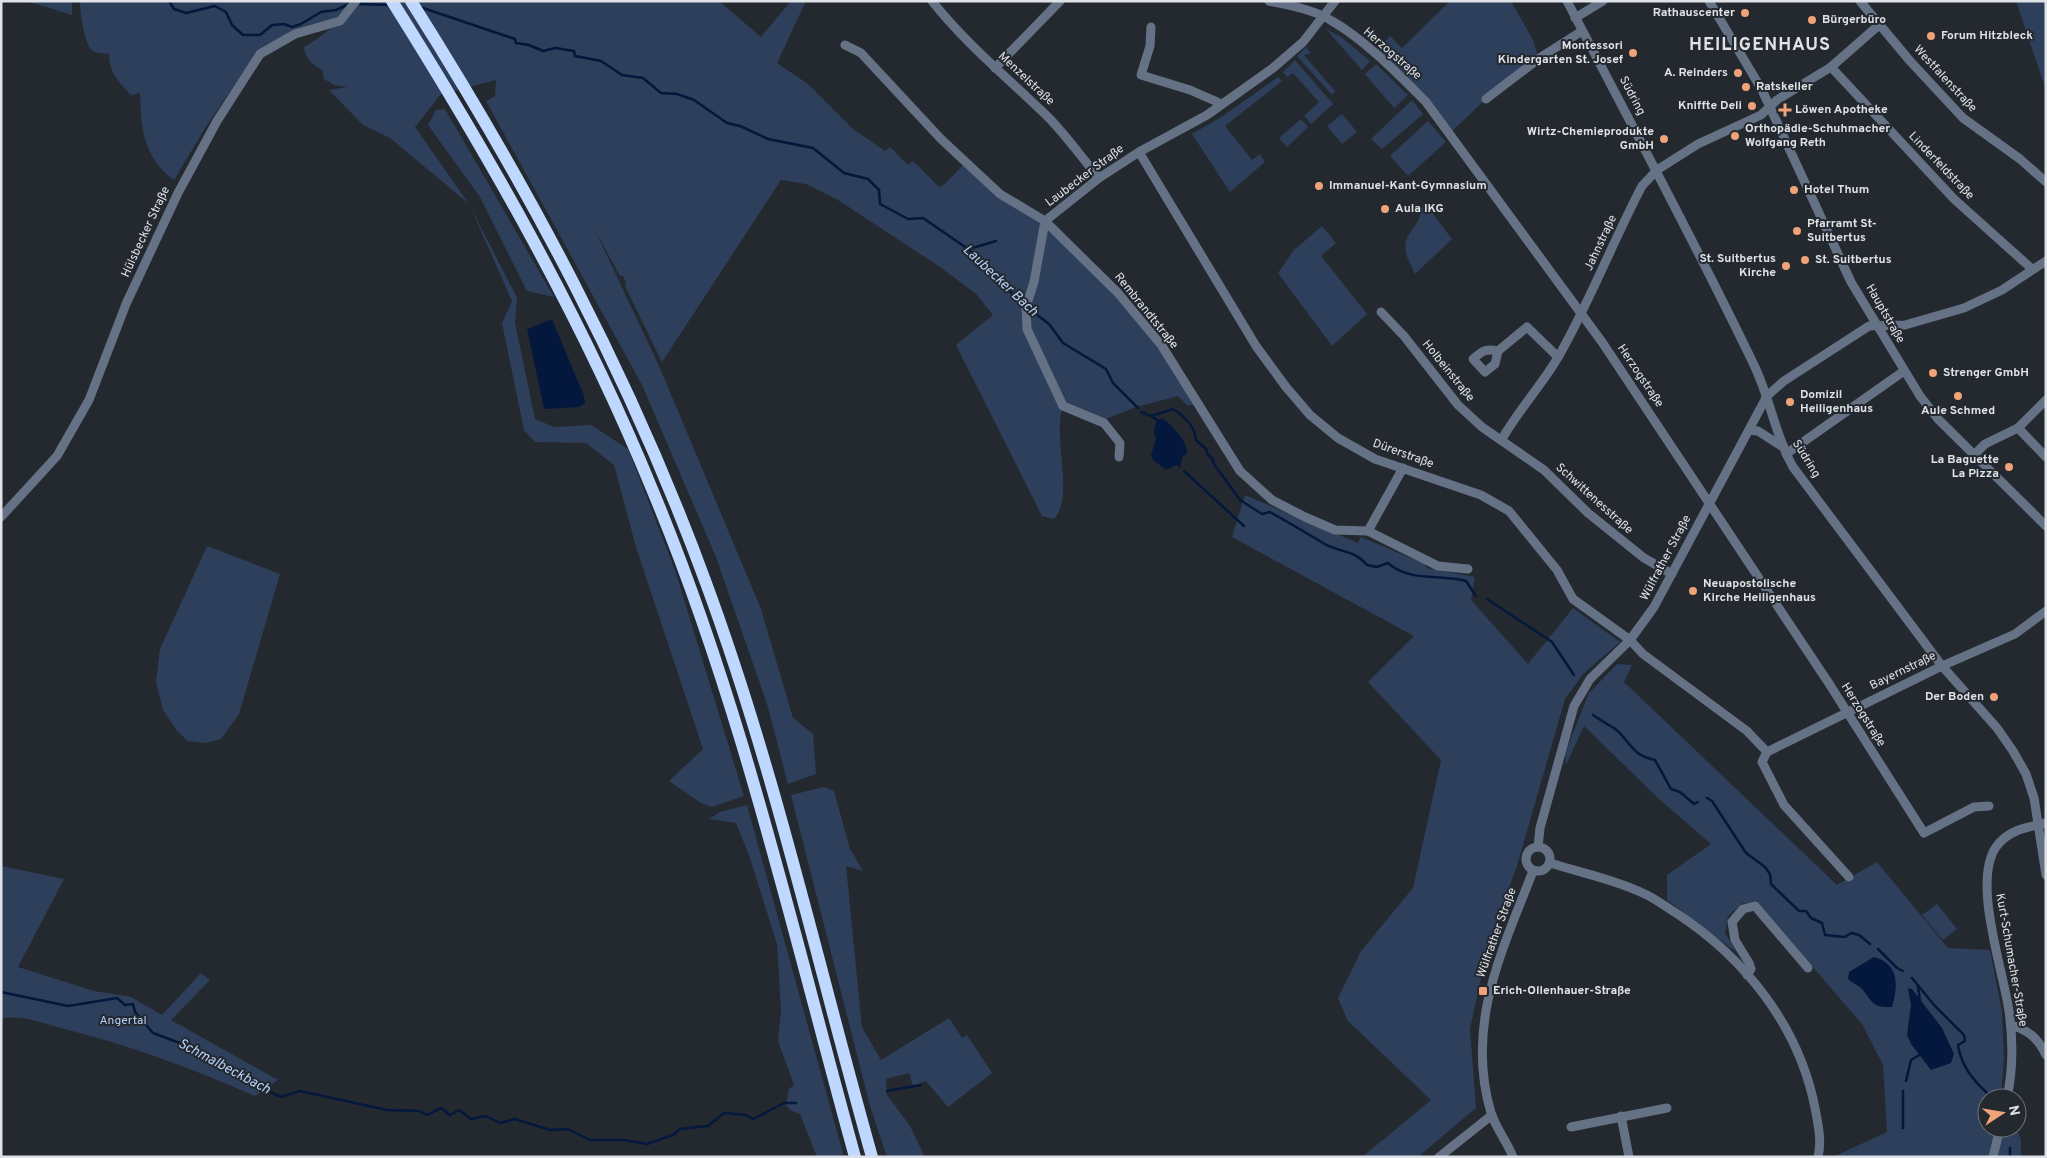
<svg xmlns="http://www.w3.org/2000/svg" width="2047" height="1158" viewBox="0 0 2047 1158" font-family="Overpass,sans-serif">
<rect width="100%" height="100%" fill="#242930"/>
<g fill="#2d3f5a">
<polygon points="27,1 72,1 72,15"/>
<path d="M80 1H350L337 17 256 54 207 125 174 180C143 157 141 129 140 93L131 95C119 83 109 72 109 54 104 53 97 54 93 51 84 45 80 12 80 1Z"/>
<path d="M356 1H719L761 37 791 1H806L777 63 808 84 853 129 885 151 890 147 908 165 913 161 939 187 944 185 966 162 1000 194 1045 221 1162 346 1197 403 1188 406 1178 396 1136 407 1106 419 1063 406C1052 438 1075 496 1054 519L1042 516 956 345 993 315 976 294 943 269 838 200 806 184 781 180 662 362 625 286 626 283 623 276H620L595 230 660 368 761 609 793 718 813 734 816 774 788 784 767 704 716 557 642 385 486 101 495 96 496 80 441 94 415 127 469 204 517 298 515 323 535 419 554 427 591 425 628 449 675 570 744 796 712 807 701 803 669 781 703 749 636 547 614 465 586 443 535 442 524 430 502 323 512 301 469 204 390 138 363 125 329 90 347 87 334 85 324 79 322 70C312 64 305 58 304 47 325 36 341 19 356 1Z"/>
<polygon points="1450,1 1511,1 1533,40 1537,53 1541,57 1486,99 1450,133 1374,53 1390,36 1402,48"/>
<polygon points="2016,1 2046,1 2046,90 2019,10"/>
<polygon points="1326,29 1341,37 1370,61 1362,70"/>
<polygon points="1306,47 1311,53 1304,55 1335,91 1332,95 1297,56"/>
<polygon points="1295,60 1333,104 1311,124 1304,116 1319,102 1293,73 1287,77 1283,72"/>
<polygon points="1376,64 1408,95 1394,108 1365,74"/>
<polygon points="1278,77 1282,81 1225,126 1252,160 1260,154 1265,162 1230,192 1192,134 1223,116"/>
<polygon points="1412,100 1423,114 1382,149 1371,139"/>
<polygon points="445,109 554,297 527,291 480,197 428,125 436,110"/>
<polygon points="1342,114 1357,132 1342,144 1327,126"/>
<polygon points="1301,119 1308,127 1287,147 1279,138"/>
<polygon points="1428,121 1446,142 1408,176 1390,156"/>
<polygon points="1424,202 1452,239 1415,274 1407,257 1405,244 1408,236 1418,221"/>
<polygon points="1322,226 1336,243 1321,256 1367,314 1332,346 1278,273 1294,250"/>
<polygon points="1245,495 1358,543 1361,537 1425,564 1427,568 1475,577 1471,600 1528,664 1573,608 1620,642 1584,673 1565,699 1517,866 1488,945 1470,1029 1476,1108 1418,1157 1362,1157 1431,1100 1348,1021 1338,998 1361,951 1413,888 1441,760 1368,682 1414,636 1232,537"/>
<polygon points="207,546 280,574 239,714 221,739 206,743 188,741 177,731 163,710 156,682 160,649"/>
<polygon points="1617,664 1632,665 1624,682 1837,885 1877,862 1948,948 1990,950 2002,1012 2004,1059 2001,1098 1987,1098 1987,1128 2016,1128 2021,1140 2021,1157 1833,1157 1887,1132 1883,1065 1862,1024 1760,906 1743,903 1728,916 1725,933 1736,952 1667,900 1667,875 1711,844 1658,798 1584,726 1566,765 1565,753 1589,693"/>
<polygon points="824,787 834,791 850,849 863,871 846,866 862,1027 881,1060 949,1018 962,1038 967,1035 992,1073 948,1107 926,1081 913,1086 909,1073 886,1079 887,1095 910,1126 925,1157 887,1157 870,1106 791,795"/>
<polygon points="747,805 844,1157 817,1157 800,1114 790,1110 786,1105 789,1089 794,1085 778,1041 781,1011 777,944 750,858 736,823 709,819 720,812"/>
<path d="M1 866 64 879 18 967 94 991 131 997 162 1015 201 973 210 980 171 1020 278 1080 255 1096C192 1068 128 1045 61 1028 42 1023 21 1014 1 1019Z"/>
<polygon points="1937,904 1957,929 1943,940 1922,915"/>
</g>
<g fill="#03183c">
<polygon points="552,319 584,396 585,403 579,407 544,409 527,329"/>
<path d="M1162 418C1172 425 1188 441 1187 454L1183 456 1181 463 1166 470 1153 460 1151 455 1156 439C1153 432 1154 428 1157 420Z"/>
<path d="M1874 957C1900 964 1898 987 1892 1007 1872 1008 1873 1002 1862 989 1858 985 1852 983 1848 979L1849 972Z"/>
<polygon points="1908,988 1912,989 1942,1028 1954,1054 1951,1063 1931,1070 1911,1044 1907,1035 1911,1005"/>
</g>
<g fill="none" stroke-linecap="round" stroke-linejoin="round">
<g stroke="#03183c" stroke-width="2.5">
<polyline points="169,1 174,9 186,13 215,6 226,12 232,25 243,35 260,35 272,25 284,24 292,27 301,24 321,12 336,10 349,4"/>
<polyline points="359,4 390,5"/>
<polyline points="420,7 515,39 516,43 529,45 543,51 555,48 574,51 575,56 601,61 622,75 643,78 661,93 677,94 694,100 727,123 740,126 768,139 813,148 844,173 868,179 879,190 880,204 908,219 923,218 968,249 1023,305"/>
<polyline points="969,249 996,241"/>
<polyline points="1028,308 1049,324 1063,343 1106,369 1113,383 1138,408"/>
<path d="M1141 412 1151 416 1173 409C1184 416 1195 426 1196 440L1206 449 1208 455 1212 458 1214 464 1240 500 1262 514 1270 512C1288 522 1305 532 1323 543 1339 553 1354 549 1367 565L1377 567 1388 563C1409 582 1439 574 1466 581L1476 596"/>
<polyline points="1151,416 1157,420"/>
<polyline points="1177,464 1180,466"/>
<polyline points="1184,471 1244,526"/>
<polyline points="1487,599 1552,642 1574,675"/>
<path d="M1593 715C1600 720 1607 724 1614 728 1631 741 1630 755 1655 760L1671 789 1680 792 1694 804 1698 802"/>
<polyline points="1707,798 1712,801 1746,853 1765,867 1770,874 1771,884 1799,911 1806,911 1811,918 1822,923 1825,935 1845,937 1851,933 1859,935 1870,944"/>
<polyline points="1878,949 1897,968 1903,971"/>
<path d="M1912 978 1934 1005 1964 1035 1965 1041 1958 1045C1961 1065 1972 1079 1987 1093"/>
<polyline points="1918,986 1920,1001"/>
<polyline points="1,992 68,1006 117,998 125,1005 133,1004 135,1012 153,1033 188,1046 252,1084 281,1097 300,1091 387,1110 419,1111 427,1115 441,1108 450,1115 459,1110 471,1119 486,1116 500,1123 515,1119 550,1130 568,1129 590,1140 624,1140 647,1144 673,1135 680,1129 708,1126 724,1113 746,1115 753,1119 784,1103 796,1103"/>
<polyline points="1906,1081 1911,1060 1921,1054"/>
<polyline points="887,1091 921,1085"/>
<polyline points="1903,1128 1903,1091"/>
<polyline points="2010,1148 2010,1157"/>
</g>
<g stroke="#657285" stroke-width="9">
<path d="M932 1C966 44 1008 78 1047 116 1066 135 1082 158 1099 178"/>
<path d="M1269 1C1291 6 1313 9 1332 21 1364 39 1399 75 1426 102L1602 342 1828 682 1924 833 1974 807 1989 806"/>
<path d="M1567 1C1630 122 1695 242 1754 365 1770 398 1775 435 1793 467L1942 666 1997 728 2013 751 2026 774 2034 798 2046 875"/>
<polyline points="1709,1 1762,90 1851,282 1920,396 1938,419 2046,526"/>
<polyline points="1860,1 1910,61 1963,118 2020,159 2046,182"/>
<polyline points="1575,18 1603,1"/>
<polyline points="1151,27 1150,46 1141,75 1190,90 1222,104"/>
<polyline points="845,45 861,53 941,139 1000,194 1045,221 1118,293 1162,346 1240,471 1272,500 1305,517 1335,530 1368,531 1438,566 1468,569"/>
<polyline points="1831,67 1954,199 2032,269"/>
<polyline points="995,68 1060,1"/>
<polyline points="1486,99 1541,57 1582,31"/>
<polyline points="1139,152 1256,346 1286,387 1310,415 1338,438 1375,459 1481,495 1509,511 1557,570 1573,599 1630,640 1643,654 1747,731 1767,752 1942,666 2015,634 2046,611"/>
<polyline points="1381,312 1404,336 1458,405 1482,427 1544,470 1588,513 1644,558 1672,574"/>
<path d="M1498 351 1495 364 1485 372 1473 359C1482 351 1486 348 1498 351L1527 327 1558 357"/>
<polyline points="2018,428 2046,457"/>
<polyline points="1749,430 1758,431 1783,447"/>
<path d="M1502 439C1519 409 1543 384 1560 354 1591 299 1613 241 1642 186L1657 170 1698 144 1761 115 1777 100 1831 67 1879 25"/>
<polyline points="1786,454 1904,371"/>
<polyline points="1974,455 1985,444 2018,428 2046,400"/>
<polyline points="1119,457 1120,443 1104,423 1063,406 1027,329 1026,307 1034,282 1045,221 1099,178 1139,152 1207,115 1273,68 1303,42 1335,1"/>
<polyline points="1,517 57,456 89,400 126,304 178,193 217,121 260,54 295,34 340,21 356,1"/>
<polyline points="1368,531 1403,468"/>
<polyline points="1767,752 1762,762 1784,805 1849,877"/>
<circle cx="1538" cy="859" r="12"/>
<polyline points="1538,847 1540,828 1574,706 1590,679 1630,640 1654,607 1767,396 1784,381 1869,326 1905,325 1964,308 2002,290 2046,261"/>
<path d="M1550 863C1582 873 1616 880 1647 895 1657 900 1666 907 1676 913 1745 958 1799 1026 1815 1108 1818 1124 1822 1141 1818 1157"/>
<polyline points="1747,975 1751,969 1749,963 1735,940 1732,922 1743,909 1755,906 1808,968"/>
<path d="M2011 1025C2028 1030 2038 1038 2046 1055"/>
<path d="M2007 1098C2013 1070 2013 1039 2009 1011 2003 969 1972 882 1996 847 2008 830 2027 827 2046 823"/>
<polyline points="1621,1116 1629,1157"/>
<polyline points="1571,1127 1667,1108"/>
<polyline points="1439,1157 1492,1115"/>
<path d="M1513 1157C1507 1142 1496 1128 1491 1113 1465 1025 1502 951 1533 871"/>
<polyline points="1993,1157 2000,1128"/>
</g>
<g stroke="#bfd8ff" stroke-width="12">
<path d="M392 1C490 157 582 318 652 489 742 704 793 933 855 1157"/>
<path d="M411 1C528 186 631 378 706 583 775 770 818 966 872 1157"/>
</g>
</g>
<g fill="#f0a278" stroke="#242930" stroke-width="2">
<circle cx="1745" cy="13" r="5"/>
<circle cx="1812" cy="20" r="5"/>
<circle cx="1931" cy="36" r="5"/>
<circle cx="1633" cy="53" r="5"/>
<circle cx="1738" cy="73" r="5"/>
<circle cx="1746" cy="87" r="5"/>
<circle cx="1752" cy="106" r="5"/>
<path d="M1782.5 102.5h5v5h5v5h-5v5h-5v-5h-5v-5h5z"/>
<circle cx="1735" cy="136" r="5"/>
<circle cx="1664" cy="139" r="5"/>
<circle cx="1319" cy="186" r="5"/>
<circle cx="1794" cy="190" r="5"/>
<circle cx="1385" cy="209" r="5"/>
<circle cx="1797" cy="231" r="5"/>
<circle cx="1805" cy="260" r="5"/>
<circle cx="1786" cy="266" r="5"/>
<circle cx="1933" cy="373" r="5"/>
<circle cx="1958" cy="396" r="5"/>
<circle cx="1790" cy="402" r="5"/>
<circle cx="2009" cy="467" r="5"/>
<circle cx="1693" cy="591" r="5"/>
<circle cx="1994" cy="697" r="5"/>
<rect x="1478" y="986" width="10" height="10" rx="2.5"/>
</g>
<g text-anchor="middle" dominant-baseline="central" stroke-width="4" stroke-linejoin="round" paint-order="stroke">
<g font-size="12" font-weight="bold" fill="#dfe2e7" stroke="#242930" text-anchor="start">
<text x="1735" y="13" text-anchor="end">Rathauscenter</text>
<text x="1822" y="20">Bürgerbüro</text>
<text x="1941" y="36">Forum Hitzbleck</text>
<text x="1623" y="46" text-anchor="end">Montessori<tspan x="1623" dy="14">Kindergarten St. Josef</tspan></text>
<text x="1728" y="73" text-anchor="end">A. Reinders</text>
<text x="1756" y="87">Ratskeller</text>
<text x="1742" y="106" text-anchor="end">Kniffte Deli</text>
<text x="1795" y="110">Löwen Apotheke</text>
<text x="1745" y="129">Orthopädie-Schuhmacher<tspan x="1745" dy="14">Wolfgang Reth</tspan></text>
<text x="1654" y="132" text-anchor="end">Wirtz-Chemieprodukte<tspan x="1654" dy="14">GmbH</tspan></text>
<text x="1329" y="186">Immanuel-Kant-Gymnasium</text>
<text x="1804" y="190">Hotel Thum</text>
<text x="1395" y="209">Aula IKG</text>
<text x="1807" y="224">Pfarramt St-<tspan x="1807" dy="14">Suitbertus</tspan></text>
<text x="1776" y="259" text-anchor="end">St. Suitbertus<tspan x="1776" dy="14">Kirche</tspan></text>
<text x="1815" y="260">St. Suitbertus</text>
<text x="1943" y="373">Strenger GmbH</text>
<text x="1800" y="395">Domizil<tspan x="1800" dy="14">Heiligenhaus</tspan></text>
<text x="1958" y="411" text-anchor="middle">Aule Schmed</text>
<text x="1999" y="460" text-anchor="end">La Baguette<tspan x="1999" dy="14">La Pizza</tspan></text>
<text x="1703" y="584">Neuapostolische<tspan x="1703" dy="14">Kirche Heiligenhaus</tspan></text>
<text x="1984" y="697" text-anchor="end">Der Boden</text>
<text x="1493" y="991">Erich-Ollenhauer-Straße</text>
</g>
<g font-size="12" fill="#dfe2e7" stroke="#242930">
<text transform="translate(1392 54) rotate(41)">Herzogstraße</text>
<text transform="translate(1026 79) rotate(43)">Menzelstraße</text>
<text transform="translate(1945 79) rotate(47)">Westfalenstraße</text>
<text transform="translate(1632 96) rotate(62)">Südring</text>
<text transform="translate(1941 166) rotate(46)">Linderfeldstraße</text>
<text transform="translate(1085 176) rotate(-37)">Laubecker Straße</text>
<text transform="translate(146 232) rotate(-65)">Hülsbecker Straße</text>
<text transform="translate(1601 243) rotate(-65)">Jahnstraße</text>
<text transform="translate(1146 311) rotate(51)">Rembrandtstraße</text>
<text transform="translate(1885 314) rotate(60)">Hauptstraße</text>
<text transform="translate(1448 371) rotate(51)">Holbeinstraße</text>
<text transform="translate(1640 376) rotate(56)">Herzogstraße</text>
<text transform="translate(1403 454) rotate(20)">Dürerstraße</text>
<text transform="translate(1806 459) rotate(58)">Südring</text>
<text transform="translate(1594 499) rotate(42)">Schwittenesstraße</text>
<text transform="translate(1666 558) rotate(-62)">Wülfrather Straße</text>
<text transform="translate(1903 671) rotate(-26)">Bayernstraße</text>
<text transform="translate(1863 715) rotate(58)">Herzogstraße</text>
<text transform="translate(1497 933) rotate(-70)">Wülfrather Straße</text>
<text transform="translate(2011 960) rotate(80)">Kurt-Schumacher-Straße</text>
</g>
<g font-size="12" fill="#b6d0f9" stroke="#242930">
<text x="123" y="1021">Angertal</text>
</g>
<g font-size="14" font-style="italic" fill="#b7d1f9" stroke="#242930">
<text transform="translate(1000 281) rotate(43)">Laubecker Bach</text>
<text transform="translate(224 1067) rotate(28)">Schmalbeckbach</text>
</g>
<g font-size="18" font-weight="bold" letter-spacing="1" fill="#dfe2e7" stroke="#242930">
<text x="1760" y="45">HEILIGENHAUS</text>
</g>
</g>
<rect width="2047" height="1158" fill="none" stroke="#dfe2e7" stroke-width="5"/>
<g transform="translate(2002 1113) rotate(78)"><circle r="24" fill="#242930" stroke="#6f7379"/>
<path d="M0-4L9 19L0 12L-9 19Z" fill="#f0a278"/>
<text y="-8" font-size="14" font-weight="bold" text-anchor="middle" fill="#dfe2e7">N</text>
</g>
</svg>
